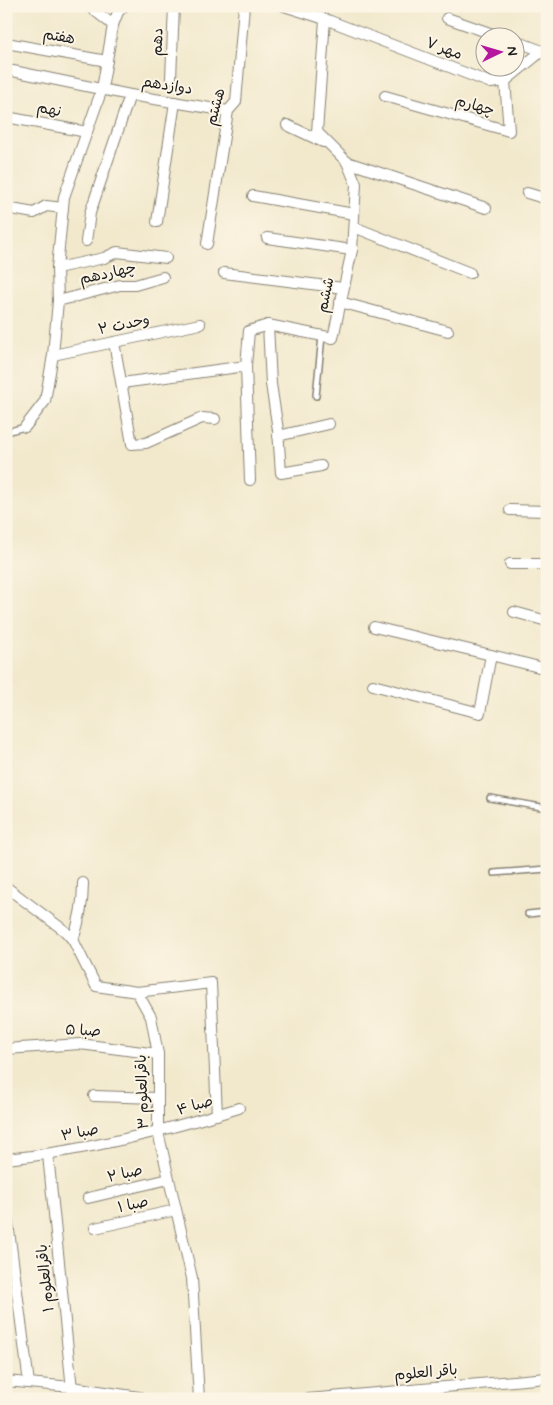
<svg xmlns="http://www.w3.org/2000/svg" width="553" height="1405" viewBox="0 0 553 1405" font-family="Mynerve,'Playpen Sans Arabic',sans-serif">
<rect width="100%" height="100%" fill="#fcf5e5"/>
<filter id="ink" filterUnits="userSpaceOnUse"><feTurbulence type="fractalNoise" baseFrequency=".02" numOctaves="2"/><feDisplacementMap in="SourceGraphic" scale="10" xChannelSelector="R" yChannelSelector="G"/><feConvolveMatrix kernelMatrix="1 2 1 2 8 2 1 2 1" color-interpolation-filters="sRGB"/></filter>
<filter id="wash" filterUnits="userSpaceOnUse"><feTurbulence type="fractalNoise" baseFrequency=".0096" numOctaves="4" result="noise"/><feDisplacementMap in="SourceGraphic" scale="20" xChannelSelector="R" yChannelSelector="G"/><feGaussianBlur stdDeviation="1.12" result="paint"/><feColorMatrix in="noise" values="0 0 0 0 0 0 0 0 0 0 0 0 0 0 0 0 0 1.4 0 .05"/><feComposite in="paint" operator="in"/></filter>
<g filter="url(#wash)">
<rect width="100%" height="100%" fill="#f2e9cd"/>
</g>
<g filter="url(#ink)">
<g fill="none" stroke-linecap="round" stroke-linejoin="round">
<g stroke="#878274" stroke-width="8">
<g id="service">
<polyline points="316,396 322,336"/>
<polyline points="6,432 25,427"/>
<polyline points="490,798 547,808"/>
<polyline points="494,873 547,869"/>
<polyline points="528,914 547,912"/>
</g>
</g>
<g stroke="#878274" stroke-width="12">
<g id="minor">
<polyline points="89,6 113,25"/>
<polyline points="284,6 325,19 491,83 505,81 542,51 547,51"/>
<polyline points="447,18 504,38"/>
<polyline points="516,41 542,51"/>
<polyline points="6,43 107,61"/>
<polyline points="13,71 130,95 228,111"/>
<polyline points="171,78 174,6"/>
<polyline points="385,96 509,131 505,81"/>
<polyline points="6,117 87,132"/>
<polyline points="287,125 323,142"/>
<polyline points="347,162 486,208"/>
<polyline points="527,193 547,199"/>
<polyline points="253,196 354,214"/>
<polyline points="6,208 34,213 46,206 63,208"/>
<polyline points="157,222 175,102"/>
<polyline points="354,227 470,273"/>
<polyline points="267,238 352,250"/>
<polyline points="86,241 90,213 130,95"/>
<polyline points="207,244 228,111 236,102 244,6"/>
<polyline points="57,268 104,258 117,252 166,258"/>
<polyline points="224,273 343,288"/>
<polyline points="58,301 120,285 135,285 163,277"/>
<polyline points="340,302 448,331"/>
<polyline points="114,342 132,444 146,443 202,418 215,419"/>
<polyline points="53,355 200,324"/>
<polyline points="246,366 250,480"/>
<polyline points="122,383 246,366 249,331 268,325"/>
<polyline points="25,427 45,401 53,355 58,301 57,268 64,197 102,89 113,25 118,12 124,6"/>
<polyline points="278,436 329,424"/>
<polyline points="321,466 281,473 278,430 271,384 268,325 333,338 352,250 356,184 347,162 317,132 325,19"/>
<polyline points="510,510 547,511"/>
<polyline points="510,564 547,564"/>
<polyline points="514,612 547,621"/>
<polyline points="374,627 491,655"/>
<polyline points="373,685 480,713 491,655 547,669"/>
<polyline points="6,887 65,931 73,940 96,986 137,992 151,1017 158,1054 158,1132 192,1278 199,1399"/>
<path d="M73 940C80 920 83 903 83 883"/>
<polyline points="137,992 211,983 217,1115"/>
<polyline points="6,1049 80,1044 158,1054"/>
<polyline points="94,1096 157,1098"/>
<polyline points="48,1155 73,1399"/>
<path d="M6 1159C86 1151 163 1131 239 1108"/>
<polyline points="88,1198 169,1179"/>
<polyline points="6,1208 29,1383"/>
<polyline points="95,1228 176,1210"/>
<polyline points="6,1381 72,1387 139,1397 139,1399"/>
<polyline points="308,1399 547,1378"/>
</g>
</g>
<use href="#service" stroke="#fff" stroke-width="5"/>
<use href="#minor" stroke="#fff" stroke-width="10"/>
</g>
</g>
<g text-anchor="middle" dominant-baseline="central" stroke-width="4" stroke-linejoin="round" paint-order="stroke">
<g font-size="15" fill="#1c1c1c" stroke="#fcf5e5">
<text transform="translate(59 37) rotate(10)">هفتم</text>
<text transform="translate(158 42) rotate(-88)">دهم</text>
<text transform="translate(444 49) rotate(21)">مهر ۷</text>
<text transform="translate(167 86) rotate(9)">دوازدهم</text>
<text transform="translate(475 106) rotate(16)">چهارم</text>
<text transform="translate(216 107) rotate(-75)">هشتم</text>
<text transform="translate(49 110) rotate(11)">نهم</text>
<text transform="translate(108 274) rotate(-12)">چهاردهم</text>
<text transform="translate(326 295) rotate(-78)">ششم</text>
<text transform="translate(124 325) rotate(-12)">وحدت ۲</text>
<text transform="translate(83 1031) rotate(2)">صبا ۵</text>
<text transform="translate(143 1092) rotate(-92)">باقرالعلوم ۳</text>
<text transform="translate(195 1106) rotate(-16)">صبا ۴</text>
<text transform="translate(80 1133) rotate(-12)">صبا ۳</text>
<text transform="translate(125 1174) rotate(-13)">صبا ۲</text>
<text transform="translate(133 1205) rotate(-12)">صبا ۱</text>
<text transform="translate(46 1278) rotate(-96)">باقرالعلوم ۱</text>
<text transform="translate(426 1373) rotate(-5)">باقر العلوم</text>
</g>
</g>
<rect width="553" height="1405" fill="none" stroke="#fcf5e5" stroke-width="25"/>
<g transform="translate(500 52) rotate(85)"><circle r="24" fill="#fcf5e5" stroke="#a29e95"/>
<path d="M0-4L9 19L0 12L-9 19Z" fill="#b5179e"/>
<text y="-8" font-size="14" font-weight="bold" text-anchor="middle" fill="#1c1c1c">N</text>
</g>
</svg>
